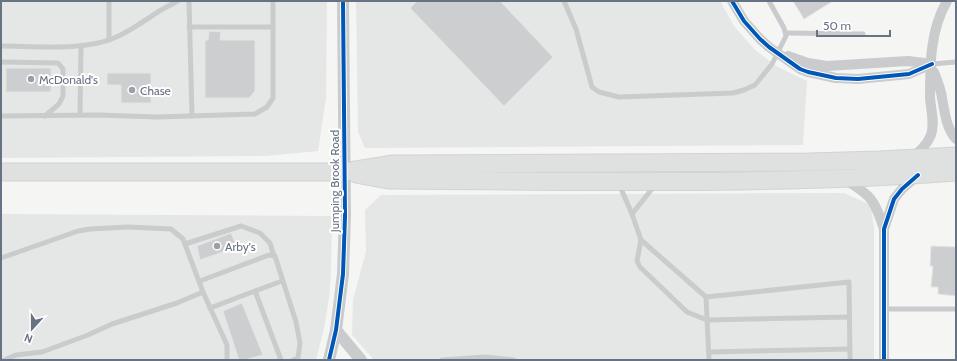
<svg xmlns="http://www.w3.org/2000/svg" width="957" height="361" viewBox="0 0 957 361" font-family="Cabin,sans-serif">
<rect width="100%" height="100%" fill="#f5f5f4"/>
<g fill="#e5e6e6">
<polygon points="1,1 327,1 326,98 318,151 266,156 1,158"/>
<polygon points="356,1 720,1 734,26 755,50 776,66 807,81 803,145 365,148 358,132"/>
<polygon points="844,193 871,205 874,229 874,360 374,360 352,335 353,300 366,251 365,210 381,195"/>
<polygon points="1,214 332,216 331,273 329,298 324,328 316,360 1,360"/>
</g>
<g fill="#cdcecf" stroke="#e4e4e4">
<polygon points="417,1 500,1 553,57 504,106 410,8"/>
<polygon points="793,1 833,1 804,19"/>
<polygon points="209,31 221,32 220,40 255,40 255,91 249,98 205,98 205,40 208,40"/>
<rect x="6" y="68" width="45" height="24"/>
<polygon points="107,73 151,73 151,103 121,103 121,85 107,85"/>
<polygon points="231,233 237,247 200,260 197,246"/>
<polygon points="931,246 956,247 956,296 938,294 938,287 931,287 933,266 930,266"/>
<polygon points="242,303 263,355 244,360 239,360 223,311"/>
</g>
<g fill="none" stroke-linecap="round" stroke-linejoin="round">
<g stroke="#d2d3d3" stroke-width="19">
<g id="trunk">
<polyline points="1,172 344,172 393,164 809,162 879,160 956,156"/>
<path d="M356 174 388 180C577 181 767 186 956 172"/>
</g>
</g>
<g stroke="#cacbcd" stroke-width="5">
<polyline points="189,1 192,116"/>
<polyline points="564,1 576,29 592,87 599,92 619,97 733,93 744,90 755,85 772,64 786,36 784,28 769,1"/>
<polyline points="189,27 273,27"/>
<polyline points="786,33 863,34"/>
<polyline points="109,40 109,1"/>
<path d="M1 46C34 46 85 51 114 38 127 33 137 25 149 18 158 11 168 6 178 1"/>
<polyline points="1,62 58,63 63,69 63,96 59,104 45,116"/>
<polyline points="932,64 956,62"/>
<polyline points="80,115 81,46"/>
<polyline points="1,116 98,115 157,117 255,114 267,107 273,98 273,1"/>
<polyline points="619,184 632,214 641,240 637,261 640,267 687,312 707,320 849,317"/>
<polyline points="632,214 655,185"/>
<polyline points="641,240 706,297 709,360"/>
<polyline points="185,244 241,226 260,233 270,243 274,256"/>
<polyline points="1,258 78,231 90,229 128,227 171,229 183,239 203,292 227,345 227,360"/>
<polyline points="200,281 269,255 275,256 296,322 300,343 298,358 293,360"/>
<polyline points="255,291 282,281"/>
<polyline points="706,297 849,282 850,360"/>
<polyline points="210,308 255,291 281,360"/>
<polyline points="884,309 956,309"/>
<polyline points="709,352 850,349"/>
<polyline points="4,360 16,355 42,352 88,335 112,324 177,303 203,292"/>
<polyline points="442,360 485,357 514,360"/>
</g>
<g stroke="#cacbcd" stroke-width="10">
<polyline points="732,1 744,21 760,39 769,47 800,69 808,72 836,78 858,79 909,74 932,64"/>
<polyline points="788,56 808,63 827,66 908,61 932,64"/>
<path d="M934 72C937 80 941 89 942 98 945 113 946 128 956 139"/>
<path d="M911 159C919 152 927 145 931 135 935 123 931 110 930 98 930 65 930 30 947 1"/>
<path d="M844 179C872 196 874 199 884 229"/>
<polyline points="884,360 884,229 894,199 902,189 918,175"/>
</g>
<g stroke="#cacbcd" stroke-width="12">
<polyline points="336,330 361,360"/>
<polyline points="329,360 336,330 343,274 345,216 343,1"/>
</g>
<use href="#trunk" stroke="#dfe0e0" stroke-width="17"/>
<g stroke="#fff" stroke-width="6">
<g id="cycleway">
<polyline points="732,1 744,21 760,39 769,47 800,69 808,72 836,78 858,79 909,74 932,64"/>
<polyline points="329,360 336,330 343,274 345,216 343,1"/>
<polyline points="884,360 884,229 894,199 902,189 918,175"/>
</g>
</g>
<use href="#cycleway" stroke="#0057b8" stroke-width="4"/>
</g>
<g fill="#99a0aa" stroke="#fff" stroke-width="1.5">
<circle cx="31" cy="79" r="4"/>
<circle cx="132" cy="90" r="4"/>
<circle cx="217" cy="246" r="4"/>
</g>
<g text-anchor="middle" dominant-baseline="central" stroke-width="4" stroke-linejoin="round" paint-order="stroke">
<g font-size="12" fill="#677382" stroke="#fff" text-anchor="start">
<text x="39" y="79">McDonald's</text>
<text x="140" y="90">Chase</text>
<text x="225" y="246">Arby's</text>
</g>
<g font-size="12" fill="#677382" stroke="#fff">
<text transform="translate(334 181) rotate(-90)">Jumping Brook Road</text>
</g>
</g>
<rect width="957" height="361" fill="none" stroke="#677382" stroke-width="4"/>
<g transform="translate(32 329) rotate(201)" stroke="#ffffff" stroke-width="3" paint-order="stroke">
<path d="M0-3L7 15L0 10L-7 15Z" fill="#677382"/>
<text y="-6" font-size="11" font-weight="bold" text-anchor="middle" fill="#677382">N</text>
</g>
<path d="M817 30v6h73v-6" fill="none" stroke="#677382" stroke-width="2"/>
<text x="823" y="30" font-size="12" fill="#677382" stroke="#ffffff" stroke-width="3" paint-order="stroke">50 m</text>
</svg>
